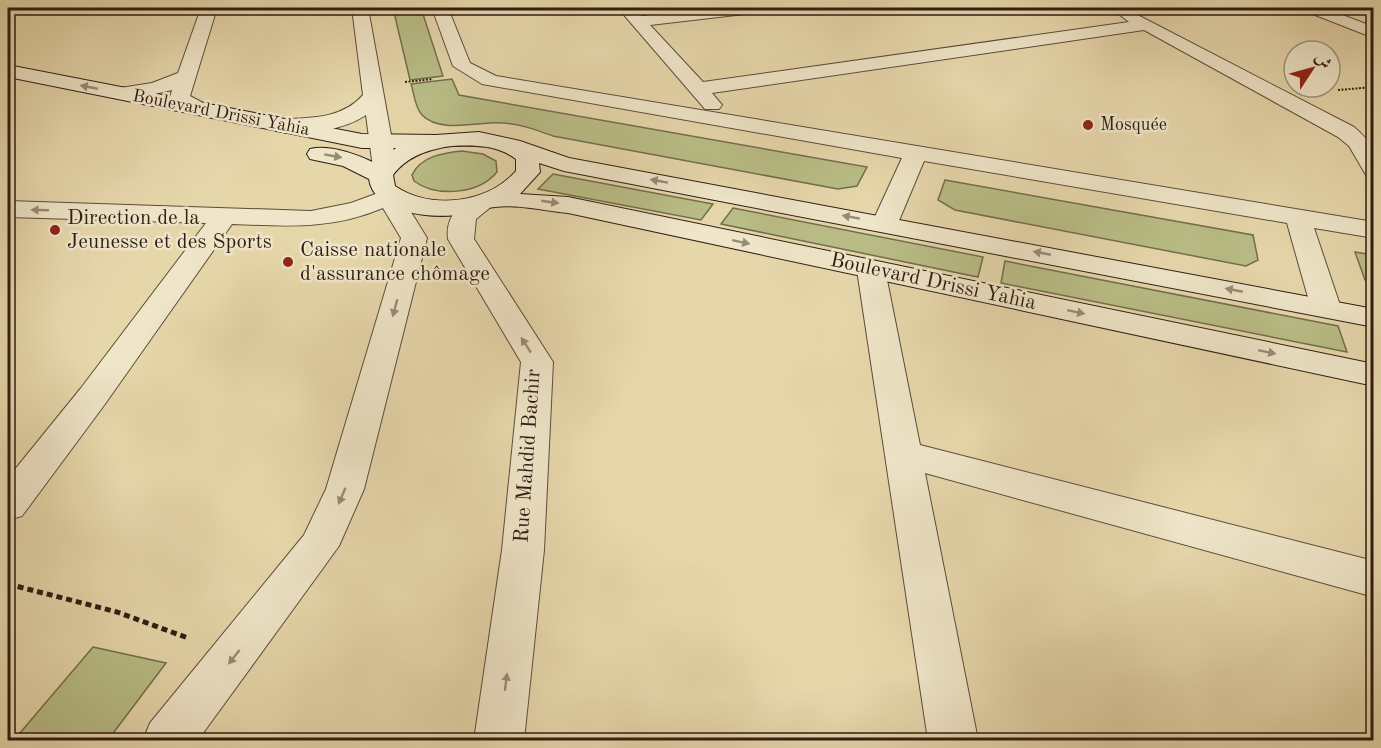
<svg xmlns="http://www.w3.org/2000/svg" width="1381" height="748" viewBox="0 0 1381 748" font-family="'Old Standard TT',Amiri,serif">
<rect width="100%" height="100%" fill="#e6d7ab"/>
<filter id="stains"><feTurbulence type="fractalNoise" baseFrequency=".00333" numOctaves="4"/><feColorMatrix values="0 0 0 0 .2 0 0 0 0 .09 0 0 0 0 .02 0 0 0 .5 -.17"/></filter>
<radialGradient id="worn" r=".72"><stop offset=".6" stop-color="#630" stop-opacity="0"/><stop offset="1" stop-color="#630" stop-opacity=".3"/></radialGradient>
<g fill="#b9bd86" stroke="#746d4d" stroke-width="1.5">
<polygon points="393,8 421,8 443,76 410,80"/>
<path d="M452 79 459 95 867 167 857 186 838 189 553 136C536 130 521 124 503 123 480 121 440 134 422 115 415 108 414 93 411 84Z"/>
<path d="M462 151 483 154 496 161 497 172C479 194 437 198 414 181L412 175C421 156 443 153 462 151Z"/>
<polygon points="553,174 713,204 701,220 538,189"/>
<polygon points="945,180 1253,235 1258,260 1246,266 955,210 938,200"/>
<polygon points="733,208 983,257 978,277 721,224"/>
<polygon points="1355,252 1373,255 1373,284 1365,280"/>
<polygon points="1005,261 1338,326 1347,352 1001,283"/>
<polygon points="93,647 166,663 108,740 14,740"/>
</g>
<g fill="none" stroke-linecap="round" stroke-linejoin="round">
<g stroke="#5c4c3a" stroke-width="2">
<g id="minor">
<path d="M201 8H217L190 96 207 105 210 109 207 113C193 117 178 109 170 97L172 90 138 98 114 97 111 93 114 89 152 83 178 73Z"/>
<path d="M352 8H368L397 168 393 173H377L373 168 366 115C344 130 303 137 276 131L273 126 276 121 284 119C313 118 343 118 363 95Z"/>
<polygon points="432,8 448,8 470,63 496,76 1374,222 1374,238 1314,228 1341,308 1337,314 1326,317 1315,314 1311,308 1287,223 924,161 898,223 894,229 885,231 876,229 872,223 902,158 482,84 453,66"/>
<path d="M618 8H634L642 16 714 8H761L759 11 753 13 650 25 703 82 1129 22 1120 15 1128 10 1354 127C1375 145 1374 151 1374 177L1366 175 1349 146 1338 137 1144 30 712 93 722 105 719 109H705Z"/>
<polygon points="1303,8 1324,8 1374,27 1374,38 1305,11"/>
<path d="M389 189 398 191 427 238 364 489 339 546 198 740H143L150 723 304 535 326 489 401 238 383 208C331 230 287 226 232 224L105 404 22 516 8 520V478L81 388 206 223 8 217V201L311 211 351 203Z"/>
<path d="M484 194 493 197 497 202 476 219 474 239 553 362 544 550 524 740H474L502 550 521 362 448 239C445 215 462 200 484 194Z"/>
<polygon points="871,262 881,264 885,270 920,445 1374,561 1374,597 925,473 978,740 928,740 857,270 861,264"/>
</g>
</g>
<g stroke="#2e1d14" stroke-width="2">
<path id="secondary" d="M8 65 362 134 436 135 479 132 520 141 569 158 1374 309V327L564 171 539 163 540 172 520 194 568 197 1374 364V386L568 213C545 211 518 204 495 207 483 208 471 213 459 215 431 218 374 214 369 179L343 166 310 159 307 154 310 149C331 144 358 155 377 164L396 148H362L8 77ZM452 146C475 145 497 145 516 159V171C487 204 431 210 395 186L393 175C407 156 429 149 452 146Z"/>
</g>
<g stroke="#2e1d14" stroke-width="2" stroke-dasharray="2 1.5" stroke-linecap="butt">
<polyline points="405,82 433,79"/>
<polyline points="1338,90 1374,87"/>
</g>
<polyline stroke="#2e1d14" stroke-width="5" stroke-dasharray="6 4" stroke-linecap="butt" points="8,584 117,612 188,638"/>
<use href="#minor" fill="#efe5c8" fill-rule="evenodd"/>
<use href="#secondary" fill="#efe5c8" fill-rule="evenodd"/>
</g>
<defs><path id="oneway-solid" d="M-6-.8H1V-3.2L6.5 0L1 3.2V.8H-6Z" transform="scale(1.5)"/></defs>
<g fill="#988b77">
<use href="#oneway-solid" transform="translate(89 87) rotate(-169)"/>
<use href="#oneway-solid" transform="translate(333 156) rotate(10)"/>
<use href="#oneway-solid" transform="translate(659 181) rotate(-170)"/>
<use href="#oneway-solid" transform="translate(550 202) rotate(8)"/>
<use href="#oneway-solid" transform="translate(40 210) rotate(-178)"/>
<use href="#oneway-solid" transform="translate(851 217) rotate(-170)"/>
<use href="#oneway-solid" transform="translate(741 242) rotate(12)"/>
<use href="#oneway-solid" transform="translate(1042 253) rotate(-169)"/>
<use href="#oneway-solid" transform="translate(1234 290) rotate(-169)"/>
<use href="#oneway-solid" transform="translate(395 308) rotate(105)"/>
<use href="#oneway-solid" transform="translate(1076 312) rotate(12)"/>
<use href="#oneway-solid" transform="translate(526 345) rotate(-123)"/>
<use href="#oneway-solid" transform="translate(1267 352) rotate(12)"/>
<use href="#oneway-solid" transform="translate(342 496) rotate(113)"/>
<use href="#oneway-solid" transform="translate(234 657) rotate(128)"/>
<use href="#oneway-solid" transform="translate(506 682) rotate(-83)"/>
</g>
<g fill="#8f2418" stroke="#efe5c8" stroke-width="2">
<circle cx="1088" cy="125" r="6"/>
<circle cx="55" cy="230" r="6"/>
<circle cx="288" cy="262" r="6"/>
</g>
<g text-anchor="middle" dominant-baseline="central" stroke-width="5" stroke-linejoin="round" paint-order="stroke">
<g font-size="18" fill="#2e1d14" stroke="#efe5c8">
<text transform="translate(221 113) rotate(11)">Boulevard Drissi Yahia</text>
</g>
<g font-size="18" fill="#2e1d14" stroke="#efe5c8" text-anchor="start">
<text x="1100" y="125">Mosquée</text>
</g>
<g font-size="21" fill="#2e1d14" stroke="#efe5c8" text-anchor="start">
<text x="67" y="218">Direction de la<tspan x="67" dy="24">Jeunesse et des Sports</tspan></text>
<text x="300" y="250">Caisse nationale<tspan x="300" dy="24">d'assurance chômage</tspan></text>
</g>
<g font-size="21" fill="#2e1d14" stroke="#efe5c8">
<text transform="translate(933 282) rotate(12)">Boulevard Drissi Yahia</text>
<text transform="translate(528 456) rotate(-86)">Rue Mahdid Bachir</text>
</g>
</g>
<rect width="1381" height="748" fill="none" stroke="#e6d7ab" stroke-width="30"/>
<rect x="9" y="9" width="1363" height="730" fill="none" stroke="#2e1d14" stroke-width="3"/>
<rect x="15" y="15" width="1351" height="718" fill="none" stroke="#2e1d14" stroke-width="1.5"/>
<g transform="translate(1312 69) rotate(54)"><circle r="28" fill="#efe5c8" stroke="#a29580" stroke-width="1.5"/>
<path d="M0-4.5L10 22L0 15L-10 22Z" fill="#8f2418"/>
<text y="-9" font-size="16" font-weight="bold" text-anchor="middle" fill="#2e1d14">ش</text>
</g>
<rect width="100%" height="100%" filter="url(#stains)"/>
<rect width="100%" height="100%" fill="url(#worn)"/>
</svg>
